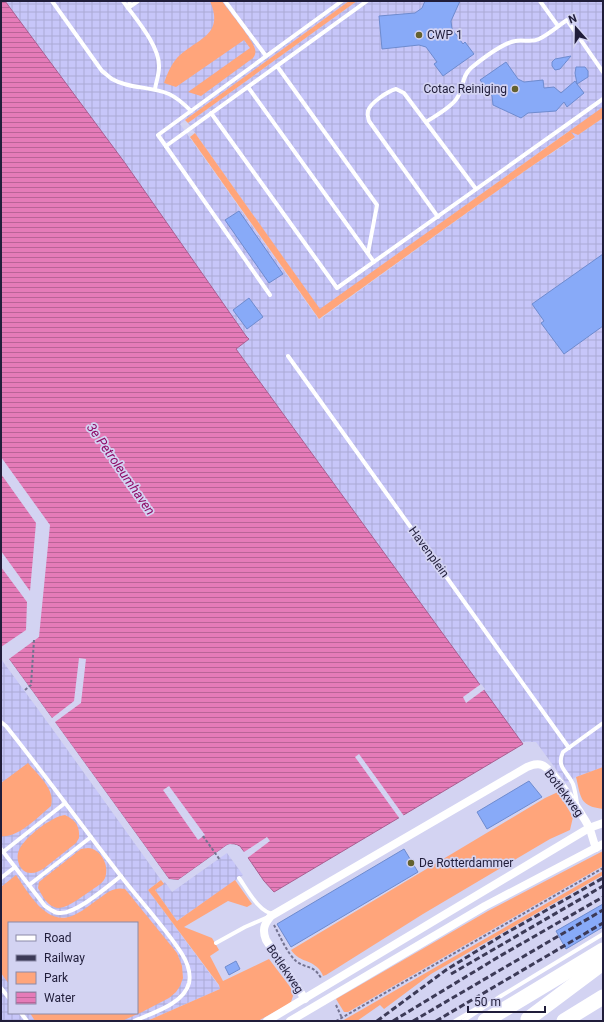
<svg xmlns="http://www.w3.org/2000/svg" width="604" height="1022" viewBox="0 0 604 1022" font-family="Roboto,sans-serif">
<defs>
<pattern id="industrial-grid" width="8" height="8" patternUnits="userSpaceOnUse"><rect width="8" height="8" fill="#c7c6f9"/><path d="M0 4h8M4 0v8" fill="none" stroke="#abaad6"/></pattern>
<pattern id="water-rules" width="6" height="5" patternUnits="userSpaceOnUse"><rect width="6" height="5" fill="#e57bb8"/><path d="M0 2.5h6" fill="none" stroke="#b96497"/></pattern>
</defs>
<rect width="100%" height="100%" fill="#d3d3f2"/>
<g fill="url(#industrial-grid)" fill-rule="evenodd">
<polygon points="5,1 349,1 180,124 319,320 529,168 575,138 569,131 320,310 188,123 357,1 603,1 603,107 578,135 603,118 603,767 576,777 566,783 536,742 521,742 237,350 236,349 249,339 246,336"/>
<path d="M1 659 51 727 161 880 148 890 219 986 220 989 147 1021H1ZM9 923H137V1013H9Z"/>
<polygon points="227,853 243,875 177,921 155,890 165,882 172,892"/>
</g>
<g fill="#ffa57b">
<path d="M210 1H222C229 12 252 38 255 49 256 53 255 55 253 58L201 96 188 92 250 48 244 40 176 87 164 83C167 74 171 65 177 58 197 38 225 36 210 1Z"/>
<polygon points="349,1 357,1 188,123 185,120"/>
<polygon points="603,107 603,118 578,135 571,132 575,137 529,168 319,319 190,137 195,133 320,309"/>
<path d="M28 763C38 775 56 790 51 806 39 816 17 839 1 836V783Z"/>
<path d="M603 767V809C579 806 581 797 576 777Z"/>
<path d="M558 792 573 817 570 830 550 839 423 914 326 975 323 976C322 973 320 970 318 968 309 959 299 962 291 950L545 798Z"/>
<path d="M65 815C76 820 80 827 79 838L76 843 43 869C39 871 36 873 31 873 20 873 15 859 19 850 24 838 52 816 65 815Z"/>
<path d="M88 848C101 849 110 866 105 878 102 885 92 889 86 894 64 909 53 918 38 888L39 882 81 849Z"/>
<polygon points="603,851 603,866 348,1012 344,1012 336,999 488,911"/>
<polygon points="603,871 603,875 431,974 384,1009 380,1005 357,1021 342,1021"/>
<path d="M16 875C28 892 46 926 72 916 82 912 91 904 100 898 109 891 115 887 125 889L177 953 182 966 183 978 180 986 176 992 169 998 142 1012 122 1021H35L30 1013H137V923H9V984L1 973V887Z"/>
<polygon points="161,880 164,884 155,890 177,921 235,880 252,904 247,907 228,901 184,927 212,938 219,950 210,956 223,981 269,959 291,988 293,996 291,1002 287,1005 258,1021 147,1021 220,989 219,985 148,890"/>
</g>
<polygon fill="url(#water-rules)" stroke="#aa5f92" points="1,1 5,1 125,163 246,336 249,339 236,349 523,744 274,892 264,881 240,846 234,844 227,845 178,880 169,879 1,648"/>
<g fill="#d3d3f2">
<polygon points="1,457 50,525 39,637 9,659 52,718 74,701 79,658 86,659 81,703 55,722 169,879 178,880 227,845 230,844 237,845 244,852 267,837 270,841 246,859 242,854 243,853 242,853 238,848 230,846 179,881 173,882 168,881 1,652 1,647 26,630 27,602 1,567 1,551 30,591 36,523 1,474"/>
<polygon points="481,684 485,689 466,703 463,697"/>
<polygon points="359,754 404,816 400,819 355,757"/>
<polygon points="169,786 205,835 198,840 163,790"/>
</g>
<g fill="#88aaf8" stroke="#6e8bcf">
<polygon points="425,1 460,1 451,21 452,29 463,44 465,42 474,54 443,76 434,64 437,62 426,47 419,45 382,49 379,16 415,13 422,8"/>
<polygon points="571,56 560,69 555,70 552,66 552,62 555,59"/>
<polygon points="506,62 518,79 524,82 543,80 544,88 554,87 561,93 575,81 577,84 575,73 576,67 585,67 588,71 588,77 577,84 584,93 567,107 564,102 556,111 528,113 521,118 493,105 492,96 480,80"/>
<polygon points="239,211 283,274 269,283 225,220"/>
<polygon points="603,254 603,326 564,354 541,323 544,321 532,304"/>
<polygon points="249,298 263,317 247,329 233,310"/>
<polygon points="529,781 542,797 487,829 477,812"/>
<polygon points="404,849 418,872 291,947 277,924"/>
<polygon points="603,904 603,927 566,949 556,931"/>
<polygon points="236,961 240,969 229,975 225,967"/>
</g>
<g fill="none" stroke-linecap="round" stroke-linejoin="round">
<g stroke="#747391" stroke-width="2" stroke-dasharray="3 2" stroke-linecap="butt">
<polyline points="25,690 31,685 34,640"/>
<polyline points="203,836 220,860"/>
<path d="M274 925C280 936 287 953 296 961 306 969 313 964 321 978"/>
<polyline points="336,1005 342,1018"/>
<polyline points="336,1021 603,868"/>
</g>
<g stroke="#fff" stroke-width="4">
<path d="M52 1 102 71C105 73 109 77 112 79 129 89 151 86 169 94 178 98 184 104 191 111"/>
<path d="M123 1C135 18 160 46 159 67 159 75 156 82 155 89"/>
<polyline points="130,1 128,8 138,1"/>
<polyline points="225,1 266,56"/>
<polyline points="540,1 558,26"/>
<polyline points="277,66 377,205 368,253"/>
<polyline points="248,87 374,262"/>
<polyline points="211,113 337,288 603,99"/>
<path d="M426 122C435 116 452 107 457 98 464 88 461 77 471 68 482 59 501 44 515 41 523 39 531 43 539 39 549 34 558 26 567 20L603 72"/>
<polyline points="166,146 367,1"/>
<path d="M438 217 369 121C368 117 367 115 368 111 370 103 388 91 396 89L404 93 476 189"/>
<polyline points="270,295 158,135 342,1"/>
<polyline points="288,356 569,748"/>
<path d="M1 722 6 726C45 775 82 826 120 875 140 901 164 926 182 954 187 962 191 973 189 983 184 1004 152 1013 134 1021"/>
<path d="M577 803C576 797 575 790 573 784 567 771 556 767 563 752L603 723"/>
<path d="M1 849 45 906C50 909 54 913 59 913 75 915 108 886 121 876"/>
<polyline points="3,852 65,803"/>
<polyline points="1,878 15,867"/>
<path d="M239 878C247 889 259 913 274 914"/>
<polyline points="29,885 91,837"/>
<polyline points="216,943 245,927 268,917"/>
<polyline points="1,988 9,998"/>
<polyline points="21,1013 27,1021"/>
<polyline points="455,1021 479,1007"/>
<polyline points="463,1021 501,996 603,934"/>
</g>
<g stroke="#fff" stroke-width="8">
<path d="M305 999 266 940C262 930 264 924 271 916L527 767C532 765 537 763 542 765 553 769 583 816 589 827 592 834 593 841 596 848"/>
<polyline points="267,1021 589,828 603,823"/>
<polyline points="290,1021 485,906 603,844"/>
</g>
<g stroke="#fff" stroke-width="15">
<polyline points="528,1019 603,963"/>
<polyline points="485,1021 603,950"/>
<polyline points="564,1021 603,997"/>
</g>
<g stroke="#3c3a57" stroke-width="3" stroke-dasharray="6 3" stroke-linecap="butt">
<polyline points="451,974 603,886"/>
<polyline points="377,1021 446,970 501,936 603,878"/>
<polyline points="393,1021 500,956 603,897"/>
<polyline points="413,1021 603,910"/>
<polyline points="436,1021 603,923"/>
</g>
</g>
<g fill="#64612e" stroke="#d3d3f2" stroke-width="1.5">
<circle cx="419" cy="35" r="4"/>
<circle cx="515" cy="89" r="4"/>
<circle cx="411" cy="863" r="4"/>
</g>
<g text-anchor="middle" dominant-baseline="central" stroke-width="3.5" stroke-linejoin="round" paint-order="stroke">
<g font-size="12" fill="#201d3a" stroke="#d3d3f2" text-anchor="start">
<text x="427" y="35">CWP 1</text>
<text x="507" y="89" text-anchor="end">Cotac Reiniging</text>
<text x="419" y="863">De Rotterdammer</text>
</g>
<g font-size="12" fill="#201d3a" stroke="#d3d3f2">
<text transform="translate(429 552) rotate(54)">Havenplein</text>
<text transform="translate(564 793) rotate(53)">Botlekweg</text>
<text transform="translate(285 969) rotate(56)">Botlekweg</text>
</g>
<g font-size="13" font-style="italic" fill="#8f0a66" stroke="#d3d3f2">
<text transform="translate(121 469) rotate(55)">3e Petroleumhaven</text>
</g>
</g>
<rect width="604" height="1022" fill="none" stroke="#201d3a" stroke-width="4"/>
<rect x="8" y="922" width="130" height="92" fill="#d3d3f2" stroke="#8b8aa8"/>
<rect x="16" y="935" width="20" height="6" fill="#ffffff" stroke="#8b8aa8"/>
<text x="44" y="942" font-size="12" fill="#201d3a">Road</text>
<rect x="16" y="955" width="20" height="6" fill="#3c3a57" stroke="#8b8aa8"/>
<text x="44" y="962" font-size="12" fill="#201d3a">Railway</text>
<rect x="16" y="972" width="20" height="12" fill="#ffa57b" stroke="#8b8aa8"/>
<text x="44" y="982" font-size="12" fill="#201d3a">Park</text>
<rect x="16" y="992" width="20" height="12" fill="url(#water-rules)" stroke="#8b8aa8"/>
<text x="44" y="1002" font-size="12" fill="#201d3a">Water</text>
<g transform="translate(576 28) rotate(340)" stroke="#d3d3f2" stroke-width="3" paint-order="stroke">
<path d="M0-3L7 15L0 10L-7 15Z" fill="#201d3a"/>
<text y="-6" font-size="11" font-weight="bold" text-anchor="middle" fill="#201d3a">N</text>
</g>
<path d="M468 1006v6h77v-6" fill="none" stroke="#201d3a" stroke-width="2"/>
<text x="474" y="1006" font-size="12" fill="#201d3a" stroke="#d3d3f2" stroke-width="3" paint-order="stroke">50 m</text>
</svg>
